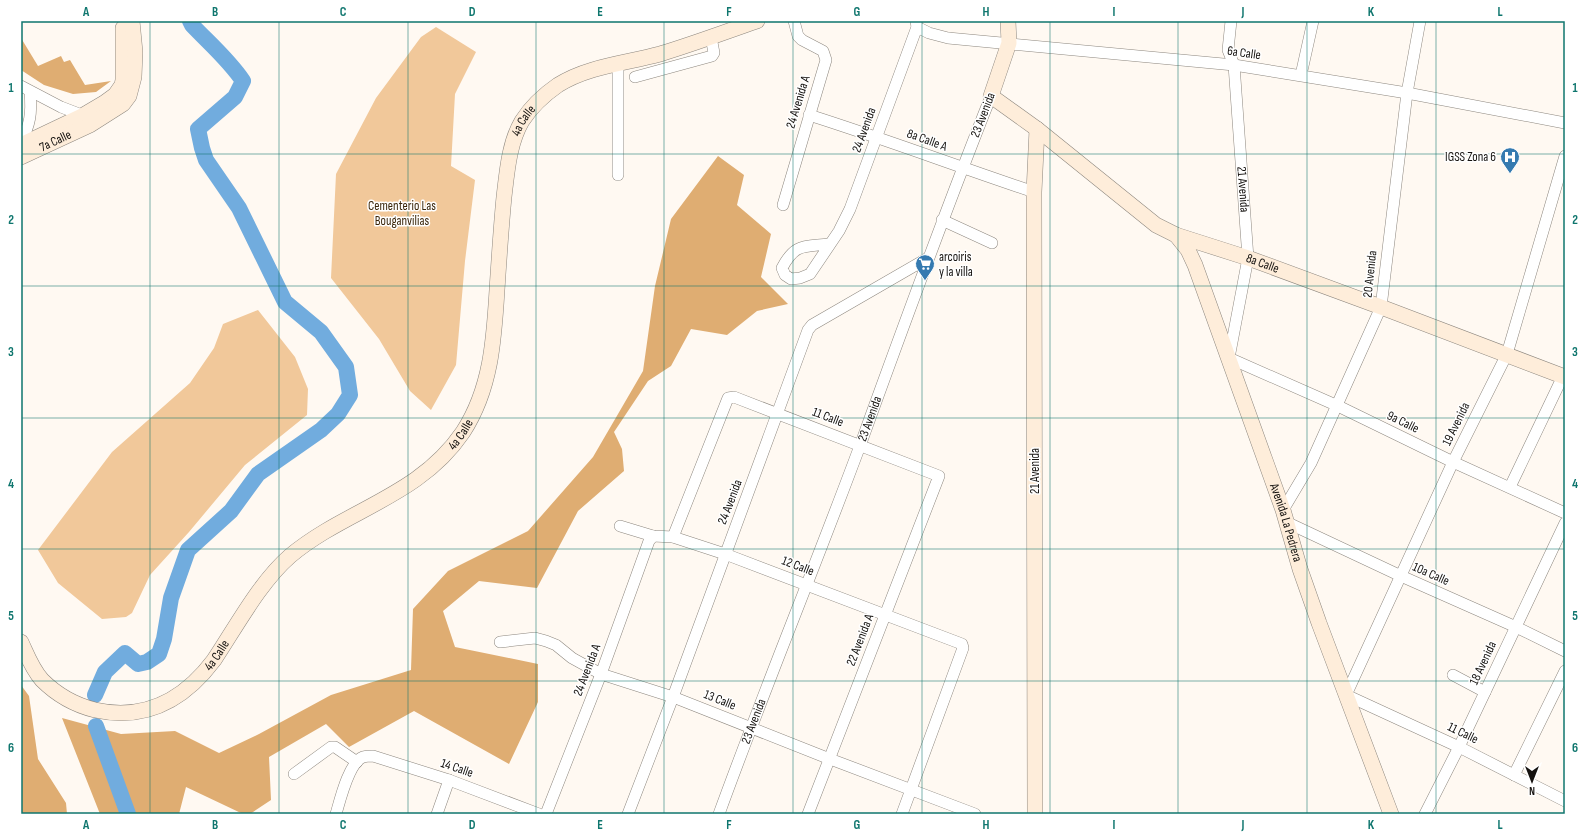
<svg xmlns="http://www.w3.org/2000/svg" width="1586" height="835" viewBox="0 0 1586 835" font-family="'Sofia Sans Condensed',sans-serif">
<rect width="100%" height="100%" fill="#fff9f2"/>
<g fill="#f1c89a">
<polygon points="436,27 476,52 455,94 451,166 475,180 465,261 456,365 431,410 410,391 379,339 331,278 336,174 376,98 421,37"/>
<polygon points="258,310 295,357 308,389 307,415 245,465 189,532 150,575 132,613 126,617 102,619 58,583 38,550 112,452 190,383 214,348 223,324"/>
</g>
<g fill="#dfad72">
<polygon points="21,38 38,66 61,56 64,62 70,60 85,85 111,81 96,92 73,94 44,85 21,70"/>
<polygon points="718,156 744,175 737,205 771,234 761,277 788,304 757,311 727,335 691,329 671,366 648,381 614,432 622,449 624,471 578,511 537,588 479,581 443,611 455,647 538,664 538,702 509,764 414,711 349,747 326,724 269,757 271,800 250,814 243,814 186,787 179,814 100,814 62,718 121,734 175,731 219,753 259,734 331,695 411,670 413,609 448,571 528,531 593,457 643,371 655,286 671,219"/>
<polygon points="21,685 29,696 38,759 66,803 67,814 21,814"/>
</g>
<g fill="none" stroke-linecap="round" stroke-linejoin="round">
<g stroke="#71acde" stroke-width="16">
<path d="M95 695 105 672 125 653 138 664 147 662 159 654 164 639 171 598 188 550 231 511 258 474 321 430 338 414 350 395 346 367 321 332 285 302 239 208 206 160 202 148 198 129 235 97 243 81C229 60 209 43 192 25L190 21"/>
<polyline points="96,726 128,814"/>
</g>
<g stroke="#8d877f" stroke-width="12">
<g id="street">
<path id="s1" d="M1231 21 1228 50 1234 65 1248 258 1229 358 1338 406 1453 462 1565 513"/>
<polyline points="917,27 929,33 948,38 1234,65 1407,93 1565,123"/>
<polyline points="1301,75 1313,21"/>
<polyline points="635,77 712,56 714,53 711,37"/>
<polyline points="21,86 61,107 87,117"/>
<path d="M809 115C885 139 959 167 1034 192"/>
<path d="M21 143C30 124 32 114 30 92"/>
<polyline points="1565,156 1507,354 1453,462 1346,695 1459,747 1565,801"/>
<polyline points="618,175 618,64"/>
<polyline points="783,205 826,60 823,51 802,40 798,36 794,21"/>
<polyline points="942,220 992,243"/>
<path d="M829 244C804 247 795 243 782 268L785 275 791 279 800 278 810 274 839 231 850 209 917 27 916 21"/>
<polyline points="1510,487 1563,376"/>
<polyline points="1283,510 1311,463 1381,307 1407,93 1420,21"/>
<polyline points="1286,522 1401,576 1516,627 1565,651"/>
<polyline points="620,526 653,536 673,537 725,554 962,644 963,648 902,814"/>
<polyline points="673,537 728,398 734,397 939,476 808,814"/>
<polyline points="500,642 535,638 546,641 556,645 572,658 601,674 673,697 830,759 975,814"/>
<polyline points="1453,675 1485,692"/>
<polyline points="294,774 331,747 335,747 357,762"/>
<polyline points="1514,775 1565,671"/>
<path d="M336 814C340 800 349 762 363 757 366 756 370 756 373 756L449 780 539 814"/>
<polyline points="437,814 449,780"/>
<polyline points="546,814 601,674 649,541 653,536"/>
<polyline points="628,814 673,697 808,330 812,325 928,258"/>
<path id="s2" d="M719 814C764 690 815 567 861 443 903 327 945 211 991 96"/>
<polyline points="1425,814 1459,747 1565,523"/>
</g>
</g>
<g stroke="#8d877f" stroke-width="16">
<g id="secondary">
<path id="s3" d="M1008 21 1009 43 991 96 1037 129 1156 225 1176 235 1248 258 1381 307 1565 377"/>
<polyline points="21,145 82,116 104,103 115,95 122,85 123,80 123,28"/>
<path id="s4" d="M21 157 90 125 123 104 129 96 134 77 135 52 132 21"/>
<path id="s5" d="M1176 235 1188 250 1195 265 1283 510 1300 569 1319 623 1391 814"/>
<path id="s6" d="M21 642C27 655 32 669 42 680 56 694 75 705 95 710 145 721 184 700 214 660 236 627 260 582 290 556 346 509 419 497 463 432 491 389 494 340 497 290 499 259 501 228 504 197 507 172 509 143 522 121 531 107 545 94 558 85 588 66 627 63 660 54 693 44 725 32 757 21"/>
<polyline points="1035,814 1034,192 1037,129"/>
</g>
</g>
<use href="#street" stroke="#fff" stroke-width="11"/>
<use href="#secondary" stroke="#feedda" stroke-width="15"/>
</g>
<path fill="none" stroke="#0f766e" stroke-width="1" stroke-opacity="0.55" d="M150 21V814M279 21V814M408 21V814M536 21V814M664 21V814M793 21V814M922 21V814M1050 21V814M1178 21V814M1307 21V814M1436 21V814M21 154H1565M21 286H1565M21 418H1565M21 549H1565M21 681H1565"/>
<defs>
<g id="hospital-pin" transform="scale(1)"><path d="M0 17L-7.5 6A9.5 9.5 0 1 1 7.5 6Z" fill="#357ab0" stroke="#fff"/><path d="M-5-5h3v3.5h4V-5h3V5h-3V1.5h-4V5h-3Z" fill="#fff"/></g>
<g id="supermarket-pin" transform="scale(1)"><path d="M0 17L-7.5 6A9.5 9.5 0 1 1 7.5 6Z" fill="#357ab0" stroke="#fff"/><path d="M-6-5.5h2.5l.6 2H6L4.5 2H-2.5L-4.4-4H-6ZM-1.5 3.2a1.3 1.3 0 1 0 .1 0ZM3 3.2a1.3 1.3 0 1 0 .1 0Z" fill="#fff"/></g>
</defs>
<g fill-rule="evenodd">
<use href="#hospital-pin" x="1510" y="157"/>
<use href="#supermarket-pin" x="925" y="264"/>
</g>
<g text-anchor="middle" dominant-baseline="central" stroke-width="3" stroke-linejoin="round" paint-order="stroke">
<g font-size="13" fill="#15120f" stroke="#fff">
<text transform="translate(1244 53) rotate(8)">6a Calle</text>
<text transform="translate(798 102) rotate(-73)">24 Avenida A</text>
<text transform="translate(983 115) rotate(-69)">23 Avenida</text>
<text stroke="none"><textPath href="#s6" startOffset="907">4a Calle</textPath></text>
<text transform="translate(864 130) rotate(-70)">24 Avenida</text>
<text transform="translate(927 140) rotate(20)">8a Calle A</text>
<text stroke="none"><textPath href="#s4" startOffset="38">7a Calle</textPath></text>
<text stroke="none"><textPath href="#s1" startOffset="170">21 Avenida</textPath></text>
<text stroke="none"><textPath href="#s3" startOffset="401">8a Calle</textPath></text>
<text transform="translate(1370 274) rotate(-84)">20 Avenida</text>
<text transform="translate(828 417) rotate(21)">11 Calle</text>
<text stroke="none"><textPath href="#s2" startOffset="423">23 Avenida</textPath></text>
<text transform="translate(1403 422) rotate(26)">9a Calle</text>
<text transform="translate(1456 424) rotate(-64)">19 Avenida</text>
<text stroke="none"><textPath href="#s6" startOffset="583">4a Calle</textPath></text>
<text transform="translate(1035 471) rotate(-90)">21 Avenida</text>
<text transform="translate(730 502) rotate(-69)">24 Avenida</text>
<text stroke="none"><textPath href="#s5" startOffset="309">Avenida La Pedrera</textPath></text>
<text transform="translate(798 566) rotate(21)">12 Calle</text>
<text transform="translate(1431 574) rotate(24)">10a Calle</text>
<text transform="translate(860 640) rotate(-69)">22 Avenida A</text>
<text stroke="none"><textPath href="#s6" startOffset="248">4a Calle</textPath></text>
<text transform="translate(1483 663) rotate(-65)">18 Avenida</text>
<text transform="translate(587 670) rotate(-69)">24 Avenida A</text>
<text transform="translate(720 700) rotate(22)">13 Calle</text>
<text stroke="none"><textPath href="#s2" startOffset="99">23 Avenida</textPath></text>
<text transform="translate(1463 733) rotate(26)">11 Calle</text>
<text transform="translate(457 768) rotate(19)">14 Calle</text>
</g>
<g font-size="13" fill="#15120f" stroke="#fff" text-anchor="end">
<text x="1496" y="157">IGSS Zona 6</text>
<text x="939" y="257" text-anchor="start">arcoiris<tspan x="939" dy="15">y la villa</tspan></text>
</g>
<g font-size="13" fill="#39250a" stroke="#fff">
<text x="402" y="206">Cementerio Las<tspan x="402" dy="15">Bouganvilias</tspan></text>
</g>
</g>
<rect width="1586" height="835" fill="none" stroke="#ffffff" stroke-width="44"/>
<g transform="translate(1532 781) rotate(180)" stroke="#ffffff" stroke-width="3" paint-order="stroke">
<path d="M0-3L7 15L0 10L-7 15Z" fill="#15120f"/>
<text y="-6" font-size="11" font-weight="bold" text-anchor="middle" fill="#15120f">N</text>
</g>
<rect x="22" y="22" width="1542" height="791" fill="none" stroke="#0f766e" stroke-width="1.5"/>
<g font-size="13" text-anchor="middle" font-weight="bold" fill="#0f766e">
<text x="86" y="16">A</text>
<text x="215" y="16">B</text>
<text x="343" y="16">C</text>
<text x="472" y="16">D</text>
<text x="600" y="16">E</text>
<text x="729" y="16">F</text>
<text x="857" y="16">G</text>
<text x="986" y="16">H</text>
<text x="1114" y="16">I</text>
<text x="1243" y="16">J</text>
<text x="1371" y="16">K</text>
<text x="1500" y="16">L</text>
<text x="11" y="92">1</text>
<text x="1575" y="92">1</text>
<text x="11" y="224">2</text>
<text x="1575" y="224">2</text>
<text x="11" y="356">3</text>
<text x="1575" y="356">3</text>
<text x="11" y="488">4</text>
<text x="1575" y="488">4</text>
<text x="11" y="620">5</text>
<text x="1575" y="620">5</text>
<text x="11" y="752">6</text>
<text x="1575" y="752">6</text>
<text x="86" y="829">A</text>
<text x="215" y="829">B</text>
<text x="343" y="829">C</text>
<text x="472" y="829">D</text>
<text x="600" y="829">E</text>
<text x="729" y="829">F</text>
<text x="857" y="829">G</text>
<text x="986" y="829">H</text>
<text x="1114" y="829">I</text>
<text x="1243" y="829">J</text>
<text x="1371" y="829">K</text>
<text x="1500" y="829">L</text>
</g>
</svg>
